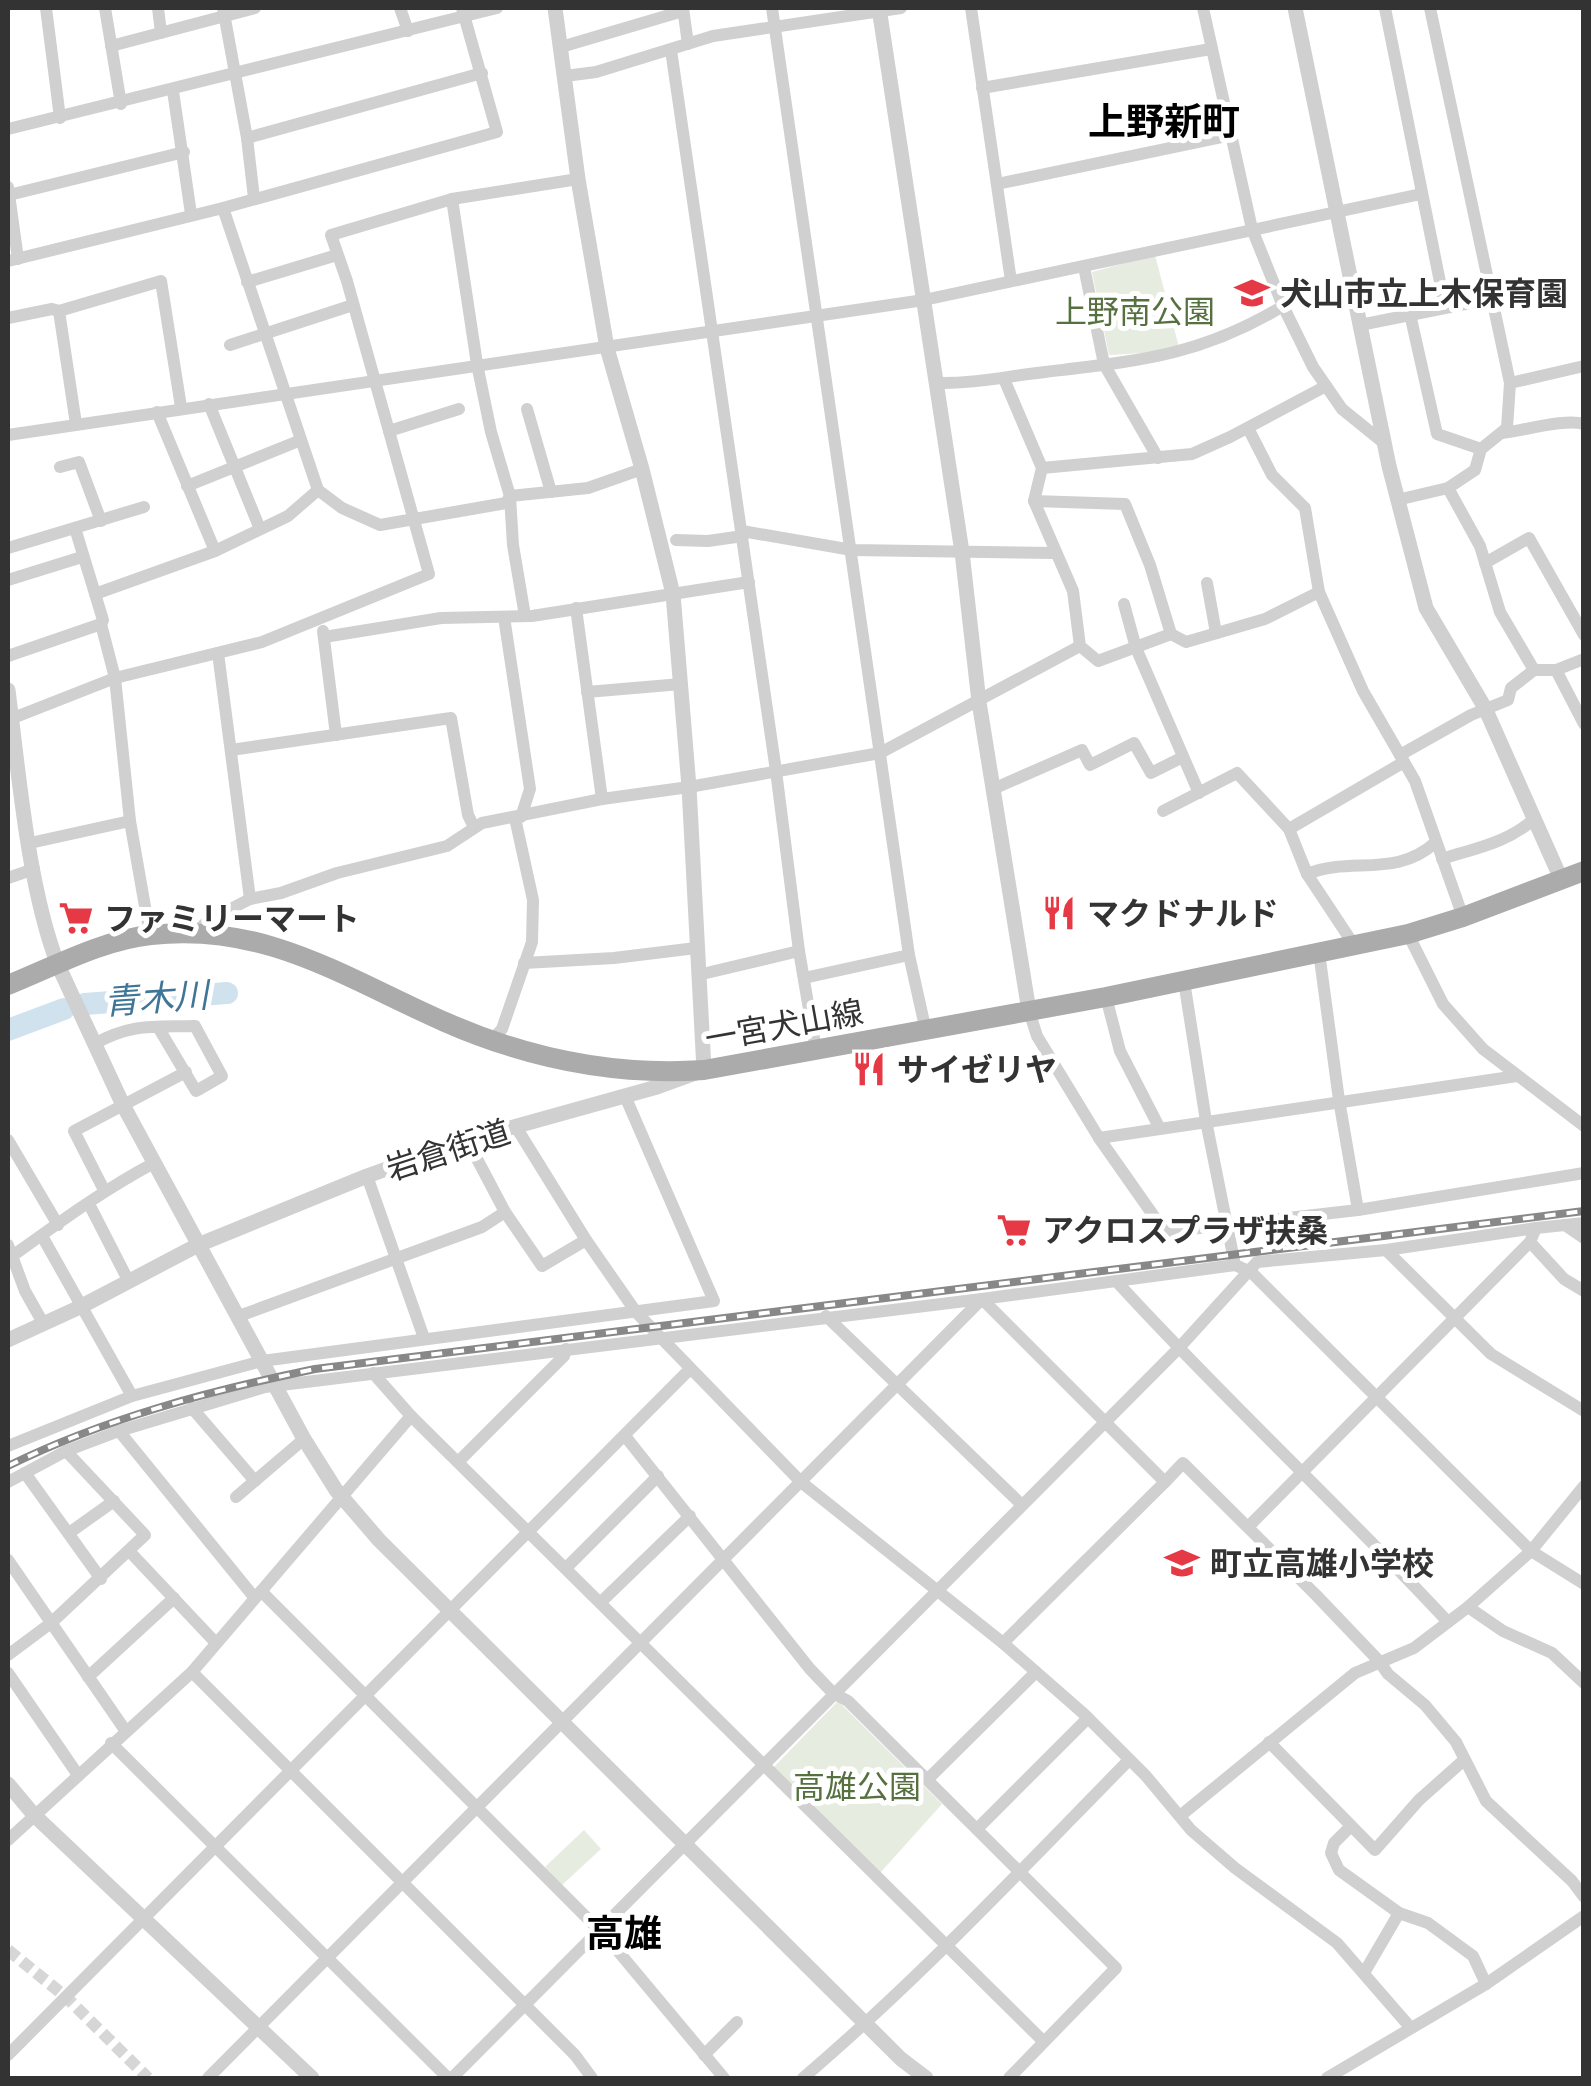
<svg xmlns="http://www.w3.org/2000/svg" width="1591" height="2086" viewBox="0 0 1591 2086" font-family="'Archivo Narrow','Noto Sans JP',sans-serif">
<rect width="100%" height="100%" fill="#fff"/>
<g fill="#e6ecdf">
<polygon points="1155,255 1180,351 1109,355 1092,272"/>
<polygon points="838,1701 942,1804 880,1873 772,1769"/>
<polygon points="584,1830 601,1849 562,1885 545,1867"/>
</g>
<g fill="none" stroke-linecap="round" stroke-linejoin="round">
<g stroke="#cfe2ee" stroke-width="22">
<polyline points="85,1004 227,993"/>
<polyline points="8,1030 64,1009"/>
</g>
<polyline stroke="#d6d6d6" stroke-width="12" stroke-dasharray="12 6" stroke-linecap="butt" points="8,1950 66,1997 148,2078"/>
<g stroke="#d0d0d0" stroke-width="12">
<polyline points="46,8 60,118"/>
<polyline points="105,8 121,104"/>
<polyline points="158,8 161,33"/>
<polyline points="223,8 247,138 254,198"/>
<polyline points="400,8 408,31"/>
<polyline points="683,8 688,44"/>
<polyline points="772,8 909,955 926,1031"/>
<polyline points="971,8 1011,281"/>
<polyline points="1203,8 1252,229 1283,306 1313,367 1342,409 1384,443"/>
<polyline points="1385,8 1445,307"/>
<polyline points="111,46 255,8"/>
<polyline points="561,47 683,11"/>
<polyline points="671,50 776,771 799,951 816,1050"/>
<polyline points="565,76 596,72 713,36 901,8"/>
<polyline points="982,88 1211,49"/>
<polyline points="173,91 191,214"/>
<polyline points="8,129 497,8"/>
<polyline points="247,138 482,73"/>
<polyline points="997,184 1232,135"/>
<polyline points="8,187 18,259"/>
<polyline points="9,195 184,152"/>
<polyline points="452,199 477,364 491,432 510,496 513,545 525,616"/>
<polyline points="223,208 318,490 342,508 380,525 506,503 510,496 588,488 642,469"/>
<polyline points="8,261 223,208 497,132 462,8"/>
<polyline points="1084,267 1104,364 1158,458"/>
<polyline points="247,282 337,255"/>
<polyline points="59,311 76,424"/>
<polyline points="1410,314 1437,434 1481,449"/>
<polyline points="8,318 52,309 59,311 161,281 181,407"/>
<polyline points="1360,325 1490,299"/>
<polyline points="230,345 353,305"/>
<polyline points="1004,379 1042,468 1034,501 1073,591 1080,646 1098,661 1171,634 1186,642 1265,619 1319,592"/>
<path d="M936 383C973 384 1008 376 1045 372 1137 361 1201 356 1283 306"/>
<polyline points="1510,383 1584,366"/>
<polyline points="209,404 260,529"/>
<polyline points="527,409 551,492"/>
<polyline points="157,412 215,551"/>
<polyline points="1248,428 1272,475 1305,508 1319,592 1363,691 1415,781 1463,917"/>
<polyline points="389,431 459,409"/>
<path d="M1501 433C1523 431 1565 418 1584 424"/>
<polyline points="8,435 924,300 1421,194"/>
<polyline points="60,467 79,462 101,521"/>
<polyline points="1042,468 1192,454 1230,437 1326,386"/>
<polyline points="187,486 301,440"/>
<polyline points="1448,488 1480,546 1500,612 1534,670 1556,670 1584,724"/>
<polyline points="1397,500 1448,488 1475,470 1481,449 1507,428 1510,383 1430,8"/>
<polyline points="1034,501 1125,504 1150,565 1171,634"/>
<polyline points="75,528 103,620 101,624"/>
<polyline points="742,531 852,550 1055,553"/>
<polyline points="676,540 708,541 743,536"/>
<polyline points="8,548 144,507"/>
<polyline points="1485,563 1529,538 1584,635"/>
<polyline points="8,580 82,557"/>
<polyline points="1207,583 1216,633"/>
<polyline points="95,594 215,551 288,516 318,490"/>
<polyline points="1124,604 1136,648 1199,793"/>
<polyline points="576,608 602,799"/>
<polyline points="504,617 530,789 521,817"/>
<polyline points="323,631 336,735"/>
<polyline points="324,637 441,618 532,616 749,582"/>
<polyline points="218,653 250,899"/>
<polyline points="8,656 101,624 115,678 130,821 150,935"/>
<polyline points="1556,670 1584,659"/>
<polyline points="587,692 681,684"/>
<polyline points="8,720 115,678 262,642 429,574 347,281 331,235 452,199 578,179"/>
<polyline points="231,750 451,718 468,815 474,827"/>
<polyline points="1400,755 1471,715 1508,700 1511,688 1534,670"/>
<polyline points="993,789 1082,750 1090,765 1134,743 1151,773 1183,757"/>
<polyline points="1163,811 1237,773 1289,829 1307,874 1354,945"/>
<polyline points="1289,829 1404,762"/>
<polyline points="30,843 130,821"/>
<path d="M1442 859C1476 848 1507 843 1534 819"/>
<path d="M1307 874C1352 856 1395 879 1436 842"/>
<polyline points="8,878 34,869"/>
<polyline points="195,933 209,920 250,899 281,893 337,873 447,846 482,823 602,799 689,787 880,753 1080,646"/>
<polyline points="1408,934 1443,1004 1483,1049 1584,1126"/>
<polyline points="1319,952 1339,1100 1358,1210"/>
<polyline points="524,963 614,958 696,948"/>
<polyline points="698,975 799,951"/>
<polyline points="804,978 909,955"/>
<polyline points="1184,981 1206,1121 1235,1265"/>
<polyline points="1106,997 1120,1051 1159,1127"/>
<polyline points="1029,1011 1037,1036 1099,1138 1165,1232 1358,1210 1584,1173"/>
<polyline points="491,1041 502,1029 532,942 533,900 515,818"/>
<path d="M94 1044C132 1023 153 1027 195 1026L222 1076 196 1091 158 1027"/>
<polyline points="516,1127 586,1240 636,1312 801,1482 1003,1643 1084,1714 1146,1776 1191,1830 1235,1868 1337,1943 1410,2027"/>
<polyline points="1099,1138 1517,1076"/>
<polyline points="8,1140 58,1225"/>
<polyline points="467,1140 505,1212 542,1266 586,1240"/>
<polyline points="367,1176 424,1338"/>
<polyline points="104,1190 74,1131 186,1072"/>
<polyline points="89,1204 128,1280"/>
<polyline points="1565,1225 1584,1238"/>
<polyline points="1536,1228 1584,1223"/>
<polyline points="42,1236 132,1396"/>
<polyline points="1530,1242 1564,1279 1584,1291"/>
<polyline points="8,1245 25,1291 43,1323"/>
<polyline points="1386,1250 1491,1354 1584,1411"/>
<path d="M11 1257C57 1224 103 1190 154 1163"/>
<path d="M1117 1282C1224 1399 1340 1506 1448 1622"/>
<polyline points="982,1299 1165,1482 1003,1643"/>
<polyline points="239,1316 482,1227 505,1212"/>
<polyline points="826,1316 1022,1505"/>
<polyline points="373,1373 411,1416 1043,2041"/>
<polyline points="192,1408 255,1481"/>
<polyline points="119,1431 254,1597"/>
<polyline points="625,1436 810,1669 833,1693 848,1701 1116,1968 1009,2078"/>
<polyline points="8,1446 132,1396 262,1361 714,1301 625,1096"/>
<polyline points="458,1462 564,1356 566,1349"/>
<polyline points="25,1473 101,1579"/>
<polyline points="8,1482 66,1451 119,1431 265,1387 982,1299 1235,1265 1251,1272 1531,1551 1584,1584"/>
<polyline points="1165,1482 1183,1463 1316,1595 1379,1661 1388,1674 1425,1705 1456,1742 1486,1801 1572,1881 1584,1897"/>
<polyline points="236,1497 304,1439"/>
<polyline points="69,1533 114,1501"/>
<polyline points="130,1552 215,1642"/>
<polyline points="8,1560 125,1730"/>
<polyline points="566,1568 658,1476"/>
<polyline points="261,1591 607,1938 724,2078"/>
<polyline points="601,1602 690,1516"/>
<polyline points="1468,1607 1503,1631 1552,1653 1584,1683"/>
<polyline points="8,1655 51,1623 145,1535 66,1451"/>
<polyline points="192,1672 575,2055 592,2078"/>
<polyline points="8,1673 78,1775"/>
<polyline points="88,1677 174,1598"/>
<polyline points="1269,1742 1375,1850 1419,1800 1464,1760"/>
<polyline points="111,1743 448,2078"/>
<polyline points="928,1779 1036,1672"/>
<polyline points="1180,1816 1355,1673 1414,1648 1468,1607 1531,1551 1584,1486"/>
<polyline points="1351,1826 1334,1843 1331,1853 1339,1870 1399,1913 1428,1923 1473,1956 1486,1984"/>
<polyline points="977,1829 1088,1718"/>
<polyline points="8,1840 192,1672 411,1416"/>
<polyline points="1364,1973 1399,1913"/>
<polyline points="8,2055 690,1369"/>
<polyline points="704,2055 737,2022"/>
<polyline points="208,2078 982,1299"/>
<polyline points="452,2078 1178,1349 1257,1262 1386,1250 1536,1228 1530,1242 1248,1527"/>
<path d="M803 2078C919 1979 1023 1868 1129 1760"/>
<polyline points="1327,2078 1486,1984 1584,1916"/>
</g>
<g stroke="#d0d0d0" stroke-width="15">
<polyline points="879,8 962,552 979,702 1029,1011"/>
<polyline points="1295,8 1389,466 1426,608 1485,708 1561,879"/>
<path d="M8 690C19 775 28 887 58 965L123 1105 304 1439 336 1490 379 1540 901 2059 926 2078"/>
<polyline points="8,1340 80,1307 198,1245 367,1176 467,1140 657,1087 704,1070 689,787 673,594 642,469 607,348 578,179 555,8"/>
<polyline points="8,1784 34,1815 312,2078"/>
</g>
<path stroke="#ababab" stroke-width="20" d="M8 985C53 967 102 940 151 935 265 922 345 978 445 1022 527 1058 615 1076 704 1070L1106 997 1408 934 1463 917 1584 871"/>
<g stroke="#888" stroke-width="8">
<path id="rail" d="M8 1466C106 1418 209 1391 315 1369L1584 1211"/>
</g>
<use href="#rail" stroke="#fff" stroke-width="4" stroke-dasharray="11" stroke-linecap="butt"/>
</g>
<defs>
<g id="school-bare" transform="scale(2.7)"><path d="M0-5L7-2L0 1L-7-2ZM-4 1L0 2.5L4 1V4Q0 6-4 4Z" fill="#e63946" stroke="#fff" stroke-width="2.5" paint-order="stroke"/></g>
<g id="restaurant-bare" transform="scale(2.7)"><path d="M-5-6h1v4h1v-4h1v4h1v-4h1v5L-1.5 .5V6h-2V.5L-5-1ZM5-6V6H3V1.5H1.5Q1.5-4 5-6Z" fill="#e63946" stroke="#fff" stroke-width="2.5" paint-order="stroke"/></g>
<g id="supermarket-bare" transform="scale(2.7)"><path d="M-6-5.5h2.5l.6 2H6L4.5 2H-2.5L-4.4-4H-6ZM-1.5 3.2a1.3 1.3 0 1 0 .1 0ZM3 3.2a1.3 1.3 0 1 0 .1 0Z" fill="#e63946" stroke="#fff" stroke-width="2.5" paint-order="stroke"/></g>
</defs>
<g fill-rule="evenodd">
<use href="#school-bare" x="1252" y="293"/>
<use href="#restaurant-bare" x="1059" y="913"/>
<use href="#supermarket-bare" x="76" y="918"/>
<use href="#restaurant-bare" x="869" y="1069"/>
<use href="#supermarket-bare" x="1014" y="1230"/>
<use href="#school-bare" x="1182" y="1563"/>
</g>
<g text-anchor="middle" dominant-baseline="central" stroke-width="10" stroke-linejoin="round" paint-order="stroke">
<g font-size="32" font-weight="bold" fill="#333" stroke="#fff" text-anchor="start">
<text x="1280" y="293">犬山市立上木保育園</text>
<text x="1087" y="913">マクドナルド</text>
<text x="104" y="918">ファミリーマート</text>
<text x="897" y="1069">サイゼリヤ</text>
<text x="1042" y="1230">アクロスプラザ扶桑</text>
<text x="1210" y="1563">町立高雄小学校</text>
</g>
<g font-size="32" fill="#56703f" stroke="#fff">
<text x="1135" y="311">上野南公園</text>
<text x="857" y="1786">高雄公園</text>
</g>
<g font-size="32" fill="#333" stroke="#fff">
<text transform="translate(784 1025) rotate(-10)">一宮犬山線</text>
<text transform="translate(448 1150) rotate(-18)">岩倉街道</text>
</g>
<g font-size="35" font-style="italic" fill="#3f7597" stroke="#fff">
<text transform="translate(156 998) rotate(-4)">青木川</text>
</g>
<g font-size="38" font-weight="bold" fill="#000" stroke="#fff">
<text x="1164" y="121">上野新町</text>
<text x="624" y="1933">高雄</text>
</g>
</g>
<rect width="1591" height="2086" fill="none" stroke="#333333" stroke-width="20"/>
</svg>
